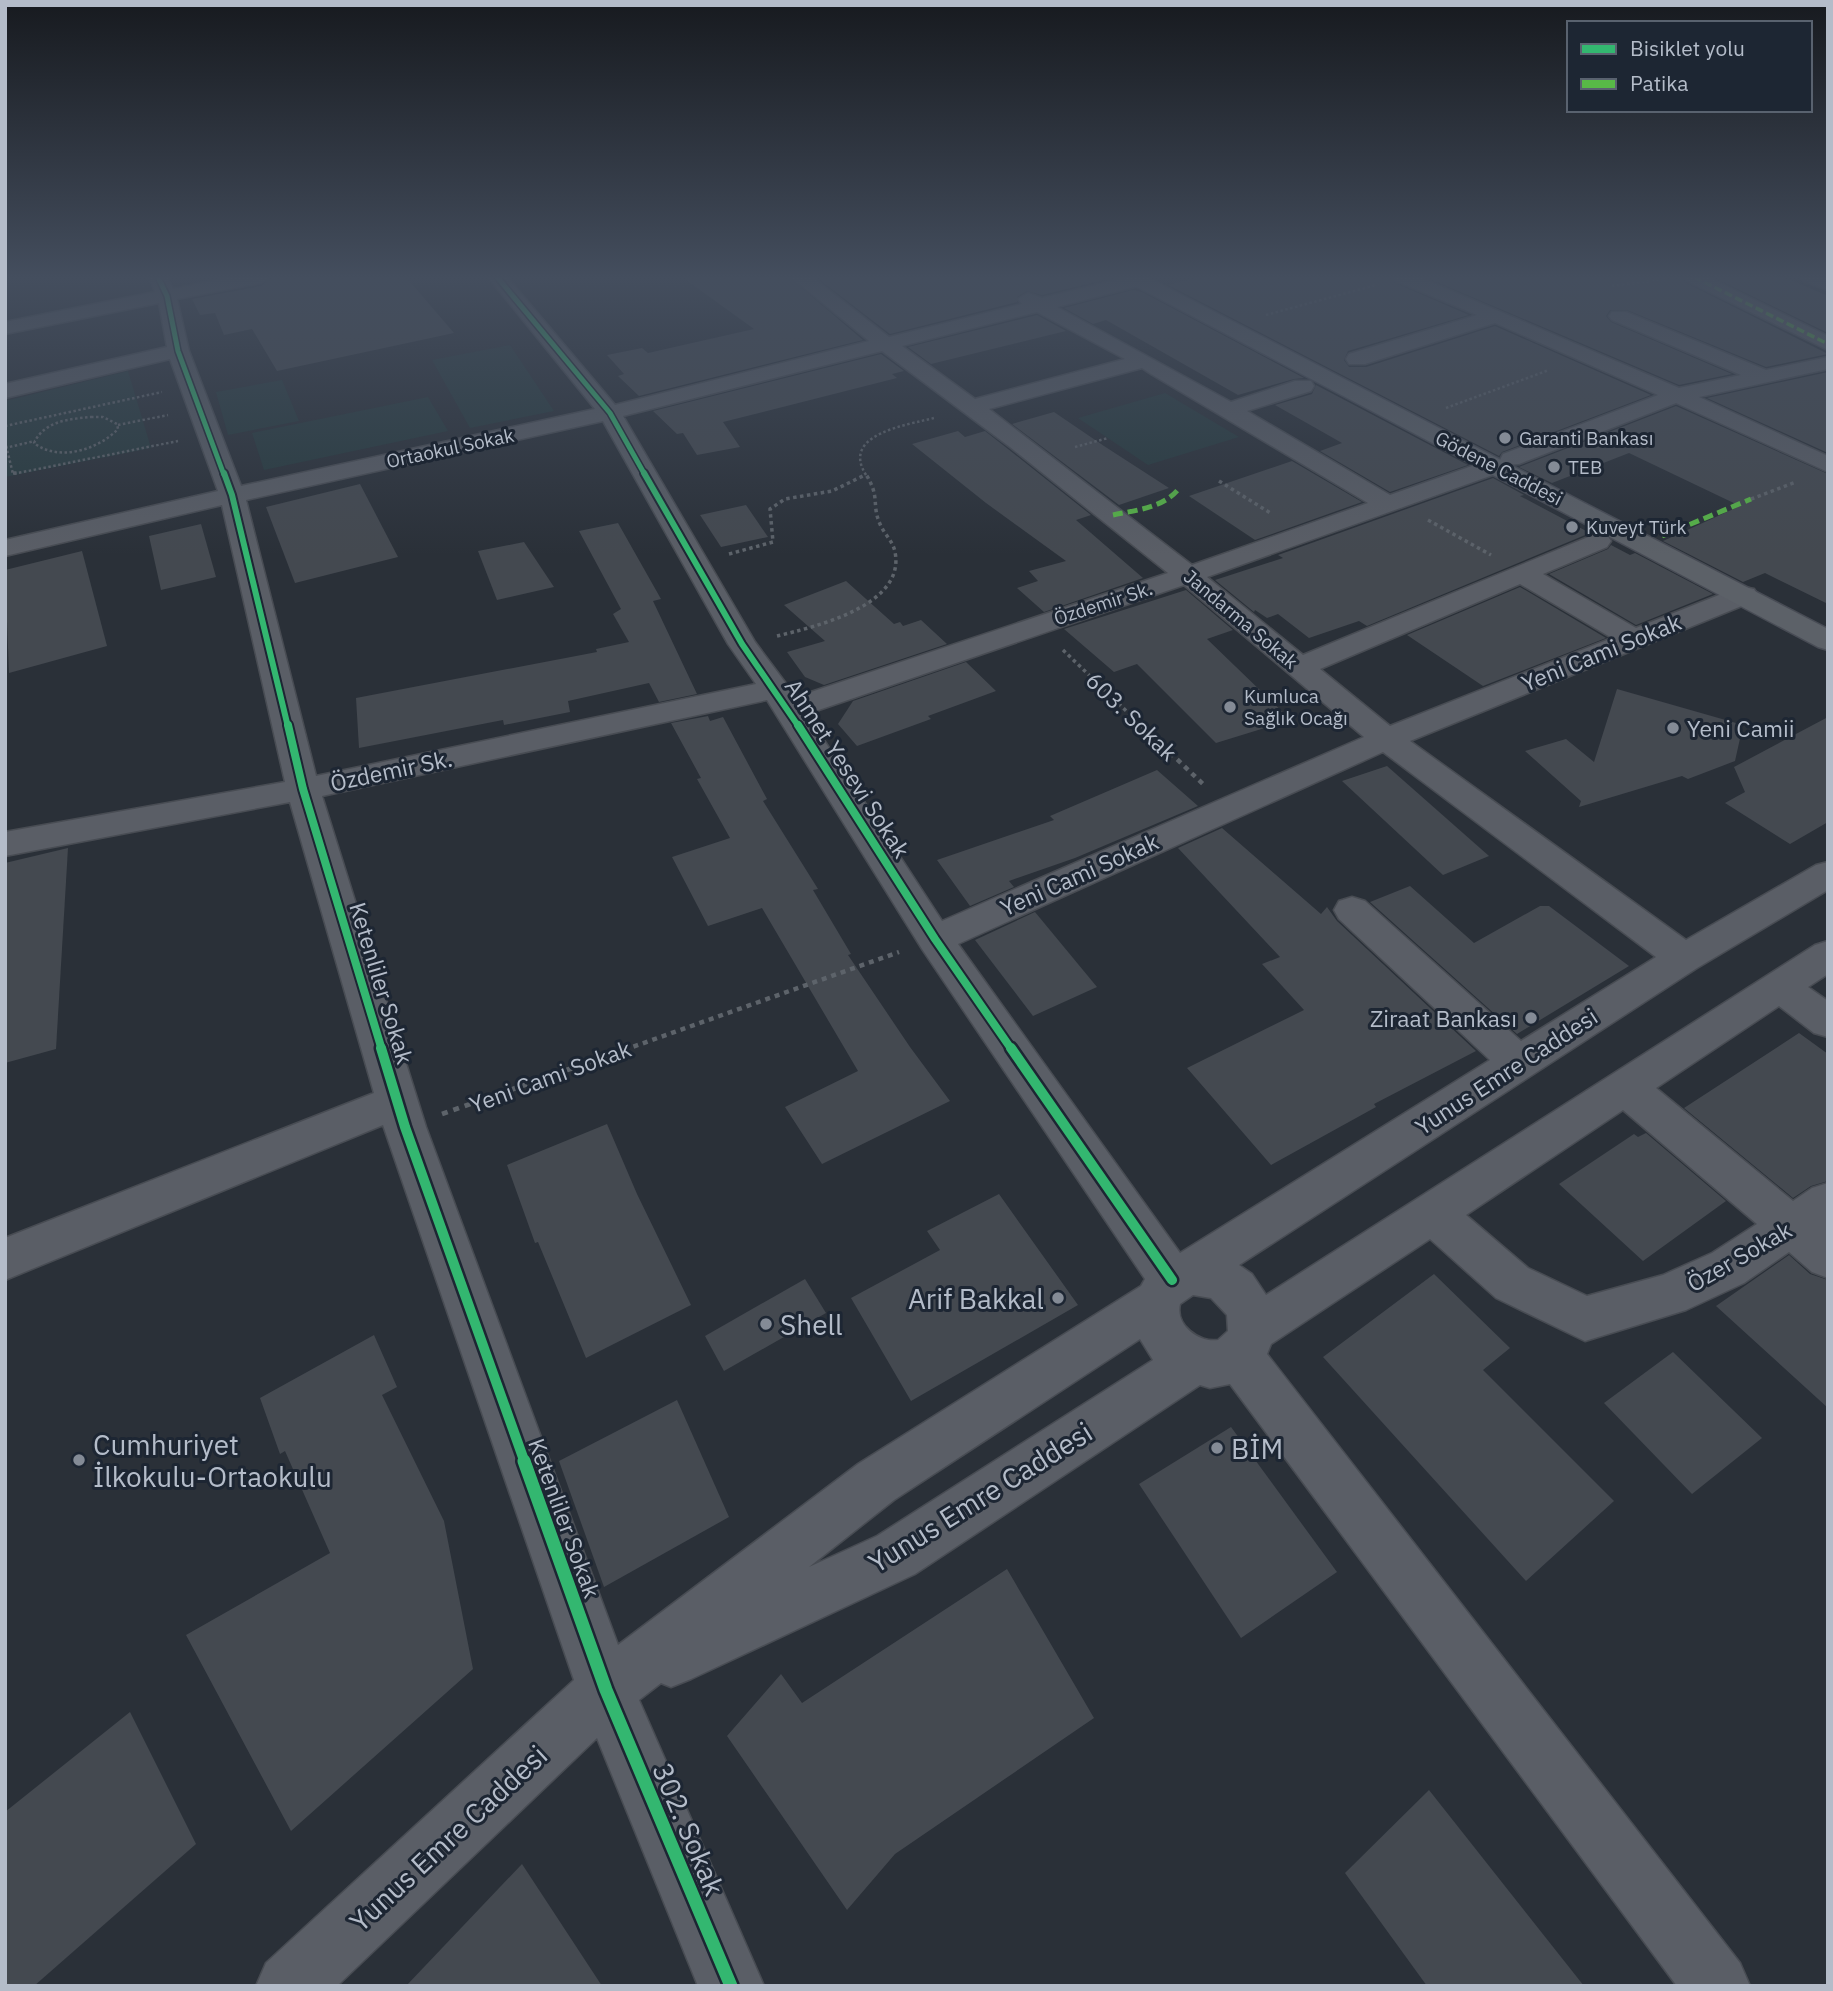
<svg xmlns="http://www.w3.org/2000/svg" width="1833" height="1991" viewBox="0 0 1833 1991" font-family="'IBM Plex Sans',sans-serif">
<rect width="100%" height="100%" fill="#2a3038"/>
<g fill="#273a3e">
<polygon points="510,345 554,411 470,428 432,360"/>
<polygon points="128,371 151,448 5,477 5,401"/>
<polygon points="282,380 299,421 228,435 216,392"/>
<polygon points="1165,393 1239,437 1148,465 1078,418"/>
<polygon points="428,397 448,431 264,470 252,433"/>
</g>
<g fill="#444950">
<polygon points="272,277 406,277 454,333 277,371 252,329 224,335 215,313 200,315 192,299 261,286"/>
<polygon points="682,277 789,277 863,340 639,396 618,376 624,374 607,355 642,348 648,353 754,329"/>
<polygon points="816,277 1109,277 1112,278 1042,295 1027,291 1017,297 1017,302 890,334"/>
<polygon points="1200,277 1391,277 1395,283 1469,315 1348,351 1344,360 1349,367 1366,367 1495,326 1651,395 1502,452 1499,456 1168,285"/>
<polygon points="1425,277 1681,277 1686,283 1828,354 1766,367 1627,310 1610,310 1606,316 1611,322 1732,374 1679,385"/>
<polygon points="1713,277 1784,277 1828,296 1828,333"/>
<polygon points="1133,290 1142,292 1304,378 1294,379 1238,395 1106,320 1093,324 1064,308"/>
<polygon points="1037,315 1066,331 931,364 908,347"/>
<polygon points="881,354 904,371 892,374 897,378 723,422 740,447 697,455 683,433 677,434 653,411"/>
<polygon points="1828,372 1828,453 1707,398"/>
<polygon points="1316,385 1468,465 1390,492 1320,451 1342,443 1275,405 1312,394"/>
<polygon points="1676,406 1828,474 1828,604 1765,573 1743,582 1663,541 1740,506 1629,453 1552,483 1519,467"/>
<polygon points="1054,412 1104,446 1169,488 1119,505 1012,424"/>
<polygon points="958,431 965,437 985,431 1008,449 1091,515 1076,520 1143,578 1044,612 1017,588 1038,581 1029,571 1066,561 986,503 912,444"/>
<polygon points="1292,461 1362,502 1255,540 1189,496"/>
<polygon points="1493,478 1524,495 1520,496 1590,533 1367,626 1359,621 1309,638 1278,614 1267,618 1255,610 1254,612 1215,580 1283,558 1278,555"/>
<polygon points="360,484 398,557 295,583 266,507"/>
<polygon points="746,505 768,537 721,547 700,515"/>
<polygon points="618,523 661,599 653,601 697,694 659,702 649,683 568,701 570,712 504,725 503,720 359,748 356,698 597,652 596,649 629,642 613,614 621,609 579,531"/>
<polygon points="201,524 216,577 161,590 149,536"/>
<polygon points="524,542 554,587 497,600 478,551"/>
<polygon points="1611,545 1630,555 1635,553 1713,594 1636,625 1549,574 1608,549"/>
<polygon points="82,551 107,646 9,673 5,570"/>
<polygon points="846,581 894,624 900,622 903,626 921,620 947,644 824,685 805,677 787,652 825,641 784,605"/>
<polygon points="1520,587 1606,638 1483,686 1407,635"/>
<polygon points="1186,590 1233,630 1207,639 1291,720 1216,743 1137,664 1114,672 1064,629"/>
<polygon points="966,662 996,691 928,716 931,719 857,746 838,724 853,701"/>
<polygon points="1617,689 1743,725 1735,761 1688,779 1682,776 1579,807 1581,801 1525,751 1566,739 1594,762"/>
<polygon points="708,716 710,721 723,717 767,799 763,801 818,889 813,890 851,954 848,955 910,1047 950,1101 822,1164 785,1107 858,1071 762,908 708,926 672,857 730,838 697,779 701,778 671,723"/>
<polygon points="1828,717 1828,822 1790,844 1725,803 1745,792 1734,767"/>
<polygon points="1387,766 1489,856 1443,875 1342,781"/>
<polygon points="1157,770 1198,806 1075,858 1009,881 1014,887 970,906 937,860 1054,820 1050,816"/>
<polygon points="1222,828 1321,914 1327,907 1337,921 1476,1051 1374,1104 1376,1107 1271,1165 1187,1068 1304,1010 1262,964 1280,957 1178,848"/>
<polygon points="68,848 56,1049 5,1063 5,863"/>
<polygon points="1410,886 1474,943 1540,906 1549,906 1629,966 1517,1034 1370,902"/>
<polygon points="1035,912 1097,987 1033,1016 975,940"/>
<polygon points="1799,1033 1828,1054 1828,1181 1811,1186 1793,1198 1684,1108"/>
<polygon points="607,1124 637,1194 691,1305 586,1358 538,1242 535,1243 507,1165"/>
<polygon points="1646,1133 1726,1201 1643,1261 1559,1184 1634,1134 1638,1137"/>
<polygon points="999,1194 1078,1305 911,1401 851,1298 940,1250 927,1231"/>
<polygon points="1789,1255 1810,1274 1828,1280 1828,1408 1716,1306"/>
<polygon points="1434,1274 1510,1348 1483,1370 1614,1501 1526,1581 1323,1357"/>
<polygon points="805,1279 826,1313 724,1371 705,1336"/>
<polygon points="374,1335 397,1387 382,1395 444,1521 473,1669 291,1831 186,1635 330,1553 285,1451 280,1454 260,1398"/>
<polygon points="1673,1352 1762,1438 1692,1494 1604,1403"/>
<polygon points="677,1400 729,1517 604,1587 559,1461"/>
<polygon points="1231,1427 1337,1572 1241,1638 1139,1484"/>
<polygon points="1007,1569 1094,1718 895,1854 847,1910 727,1736 781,1674 802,1703"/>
<polygon points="130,1712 196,1844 34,1986 5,1986 5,1812"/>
<polygon points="1429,1790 1584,1986 1427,1986 1345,1873"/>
<polygon points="522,1864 602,1986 406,1986"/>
</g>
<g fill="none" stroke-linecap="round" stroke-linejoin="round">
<g stroke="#484c53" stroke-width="3">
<g id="minor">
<path d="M149 277H167L173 289 232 277H270L260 283 177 299 189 351 241 486 595 409 488 277H507L615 405 869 341 791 277H812L889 337 1022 304 1018 299 1028 293 1042 298 1129 277H1146L1149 280 1146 284 1057 307 1231 402 1295 381H1311L1314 386 1311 391 1247 411 1390 495 1486 461 1500 460 1503 454 1658 395 1495 323 1365 364H1349L1346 359 1349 354 1477 315 1396 281 1394 277H1419L1679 388 1741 375 1612 320 1609 316 1612 312H1626L1766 370 1828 357V369L1699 397 1828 456V472L1676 403 1519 464 1506 465 1504 471 1207 577 1303 655 1598 533 1607 535 1611 541 1607 547 1543 574 1636 628 1734 589 1744 587 1754 589 1758 595 1754 601 1410 741 1686 940 1816 865 1828 862V890L1697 968 1239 1265 1252 1274 1266 1295 1815 945 1828 941V974L1808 987 1828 1001V1037L1814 1033 1779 1006 1656 1088 1793 1201 1812 1188 1828 1183V1278L1812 1272 1789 1252 1744 1283 1686 1310 1585 1341 1496 1298 1430 1239 1271 1344 1267 1354 1740 1963 1750 1986H1677L1230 1384 1210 1388 1200 1385 915 1574 691 1679 671 1687 661 1683 639 1700 764 1986H698L597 1738 337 1986H256L266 1963 574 1680 383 1125 5 1280V1238L374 1093 290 802 5 856V832L285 782 222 505 5 556V540L218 491 170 359 5 398V384L167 347 159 303 5 334V322L155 292ZM1037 312 1125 359 975 399 902 346ZM882 351 1010 447 1168 573 796 697 755 642 623 416ZM1142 368 1151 374 1368 503 1192 565 989 409ZM603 421 728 644 756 684 316 776 246 500ZM1520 584 1612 638 1390 726 1320 669ZM1184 585 1364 737 942 921 807 714ZM767 700 922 949 1145 1279 1141 1286 858 1464 618 1645 426 1127 322 796ZM1383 752 1656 957 1521 1041 1365 901 1352 897 1339 901 1334 910 1339 919 1490 1060 1180 1253 958 944ZM1623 1110 1757 1224 1712 1253 1663 1275 1587 1296 1528 1268 1466 1215ZM1193 1295 1211 1298 1227 1315 1228 1331 1218 1340C1199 1343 1175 1325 1180 1304ZM1140 1339 1153 1360 877 1536 809 1567 894 1500Z"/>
<polygon points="1684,277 1708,277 1828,336 1828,350 1687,281"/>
<polygon points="1801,277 1828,277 1828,290 1804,281"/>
</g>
</g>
<g stroke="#484c55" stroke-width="3">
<polygon id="major" points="1123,277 1147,277 1828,629 1828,650 1818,647 1126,281"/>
</g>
<g stroke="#5d636a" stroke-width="2.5" stroke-dasharray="2.5 2.5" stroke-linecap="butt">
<polyline points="1612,286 1667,279"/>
<polyline points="1266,315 1376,285"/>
<polyline points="1446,408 1549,370"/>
<path d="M91 417H103L117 424 118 429C98 450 58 462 34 443 44 421 69 419 91 417Z"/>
<polyline points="118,425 168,415"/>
<polyline points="5,426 162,392"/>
<polyline points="5,441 13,474 178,441"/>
<polyline points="1075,447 1108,438"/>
<polyline points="5,448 35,441"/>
<path d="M866 475C840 434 907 425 934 418"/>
</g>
<g stroke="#5d636a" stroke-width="3.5" stroke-dasharray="3.5 3.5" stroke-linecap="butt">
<polyline points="13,473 19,473"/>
<polyline points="1219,481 1272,514"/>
<polyline points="1751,499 1796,482"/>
<polyline points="1428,520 1491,555"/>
<polyline points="729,554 773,542 770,509 785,499 832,491 865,475"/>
<path d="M777 636C814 627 906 606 895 552 893 541 884 534 880 524 871 504 881 497 865 473"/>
<polyline points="1063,650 1143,727"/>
</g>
<g stroke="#5d636a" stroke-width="4.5" stroke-dasharray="5 5" stroke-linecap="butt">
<polyline points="1141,725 1203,784"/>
<polyline points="624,1050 899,952"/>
</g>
<polyline stroke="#5d636a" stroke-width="5" stroke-dasharray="6 6" stroke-linecap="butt" points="442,1114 629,1048"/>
<use href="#minor" fill="#5a5e66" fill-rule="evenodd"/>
<use href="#major" fill="#5c6168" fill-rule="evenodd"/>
<polyline stroke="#58b947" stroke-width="3.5" stroke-dasharray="8 3.5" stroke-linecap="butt" points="1694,277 1828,344"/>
<g stroke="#58b947" stroke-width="5" stroke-dasharray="10 5" stroke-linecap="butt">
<path d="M1113 515C1136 510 1165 508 1180 487"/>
<polyline points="1662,536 1751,499"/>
</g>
<g stroke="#1d2633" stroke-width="8">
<g id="cycleway-far4">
<polyline points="158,277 167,296 178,351 224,475"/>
<polyline points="497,277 610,413 645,475"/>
</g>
</g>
<g stroke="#1d2633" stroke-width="10">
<g id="cycleway-far3">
<polyline points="224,473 232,495 288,727"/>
<polyline points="644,473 742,644 799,727"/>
</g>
</g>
<g stroke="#1d2633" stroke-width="12">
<g id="cycleway-far2">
<polyline points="288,725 303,789 382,1050"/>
<polyline points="798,725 935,939 1012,1050"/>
</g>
</g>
<g stroke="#1d2633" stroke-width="15">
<g id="cycleway-far1">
<polyline points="381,1048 405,1127 525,1463"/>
<polyline points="1011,1048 1172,1280"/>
</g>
</g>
<g stroke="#1d2633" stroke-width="18">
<polyline id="cycleway" points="524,1461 606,1690 731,1986"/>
</g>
<use href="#cycleway-far4" stroke="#33b770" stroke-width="5"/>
<use href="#cycleway-far3" stroke="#33b770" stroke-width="6"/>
<use href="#cycleway-far2" stroke="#33b770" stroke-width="8"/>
<use href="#cycleway-far1" stroke="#33b770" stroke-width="10"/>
<use href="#cycleway" stroke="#33b770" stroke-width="13"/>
</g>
<linearGradient id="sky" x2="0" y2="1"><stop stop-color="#171a1f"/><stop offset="0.5" stop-color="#444e5e"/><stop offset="1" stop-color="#444e5e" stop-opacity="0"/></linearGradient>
<rect width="1833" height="555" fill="url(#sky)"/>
<g fill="#848b96" stroke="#1d2633" stroke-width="2.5">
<circle cx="1505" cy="438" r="7"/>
<circle cx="1554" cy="467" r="7"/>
<circle cx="1572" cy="527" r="7"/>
<circle cx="1230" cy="707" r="7"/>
<circle cx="1673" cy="728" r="7"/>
<circle cx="1531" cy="1018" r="7"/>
<circle cx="1058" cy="1298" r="7"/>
<circle cx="766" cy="1324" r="7"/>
<circle cx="1217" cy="1448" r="7"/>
<circle cx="79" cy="1460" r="7"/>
</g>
<g text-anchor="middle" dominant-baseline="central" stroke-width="6" stroke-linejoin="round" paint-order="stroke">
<g font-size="19" fill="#b4bcc9" stroke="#1d2633" text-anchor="start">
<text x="1519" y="438">Garanti Bankası</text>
<text x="1568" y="467">TEB</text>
<text x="1586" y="527">Kuveyt Türk</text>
<text x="1244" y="696">Kumluca<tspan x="1244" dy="22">Sağlık Ocağı</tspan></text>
</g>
<g font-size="19" fill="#b4bcc9" stroke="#1d2633">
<text transform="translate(450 448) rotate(-12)">Ortaokul Sokak</text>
<text transform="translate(1499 468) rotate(27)">Gödene Caddesi</text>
<text transform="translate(1103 603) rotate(-18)">Özdemir Sk.</text>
<text transform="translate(1241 619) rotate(40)">Jandarma Sokak</text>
</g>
<g font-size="23" fill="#b4bcc9" stroke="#1d2633">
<text transform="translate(1601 652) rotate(-22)">Yeni Cami Sokak</text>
<text transform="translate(1132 716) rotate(44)">603. Sokak</text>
<text transform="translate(848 768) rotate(57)">Ahmet Yesevi Sokak</text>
<text transform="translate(391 770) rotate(-12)">Özdemir Sk.</text>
<text transform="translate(1079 874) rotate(-24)">Yeni Cami Sokak</text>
<text transform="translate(382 983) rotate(73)">Ketenliler Sokak</text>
<text transform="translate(1506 1071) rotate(-33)">Yunus Emre Caddesi</text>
<text transform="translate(550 1076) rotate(-20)">Yeni Cami Sokak</text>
<text transform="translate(1739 1256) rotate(-30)">Özer Sokak</text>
<text transform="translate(565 1518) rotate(70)">Ketenliler Sokak</text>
</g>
<g font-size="23" fill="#b4bcc9" stroke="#1d2633" text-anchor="start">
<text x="1687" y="728">Yeni Camii</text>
<text x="1517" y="1018" text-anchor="end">Ziraat Bankası</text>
</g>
<g font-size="28" fill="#b4bcc9" stroke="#1d2633" text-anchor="start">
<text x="1044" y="1298" text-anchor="end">Arif Bakkal</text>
<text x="780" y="1324">Shell</text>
<text x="93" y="1444">Cumhuriyet<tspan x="93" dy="32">İlkokulu-Ortaokulu</tspan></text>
<text x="1231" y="1448">BİM</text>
</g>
<g font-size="28" fill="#b4bcc9" stroke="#1d2633">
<text transform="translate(980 1497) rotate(-32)">Yunus Emre Caddesi</text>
<text transform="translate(689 1829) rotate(67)">302. Sokak</text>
<text transform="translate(448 1838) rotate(-43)">Yunus Emre Caddesi</text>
</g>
</g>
<rect width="1833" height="1991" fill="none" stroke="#b4bcc9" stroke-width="14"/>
<rect x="1567" y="21" width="245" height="91" fill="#1d2633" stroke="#59626f" stroke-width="2"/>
<rect x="1581" y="44" width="35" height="10" fill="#33b770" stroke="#59626f" stroke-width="2"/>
<text x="1630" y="56" font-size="21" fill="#b4bcc9">Bisiklet yolu</text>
<rect x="1581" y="79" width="35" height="10" fill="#58b947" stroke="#59626f" stroke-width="2"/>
<text x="1630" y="91" font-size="21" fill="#b4bcc9">Patika</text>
</svg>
